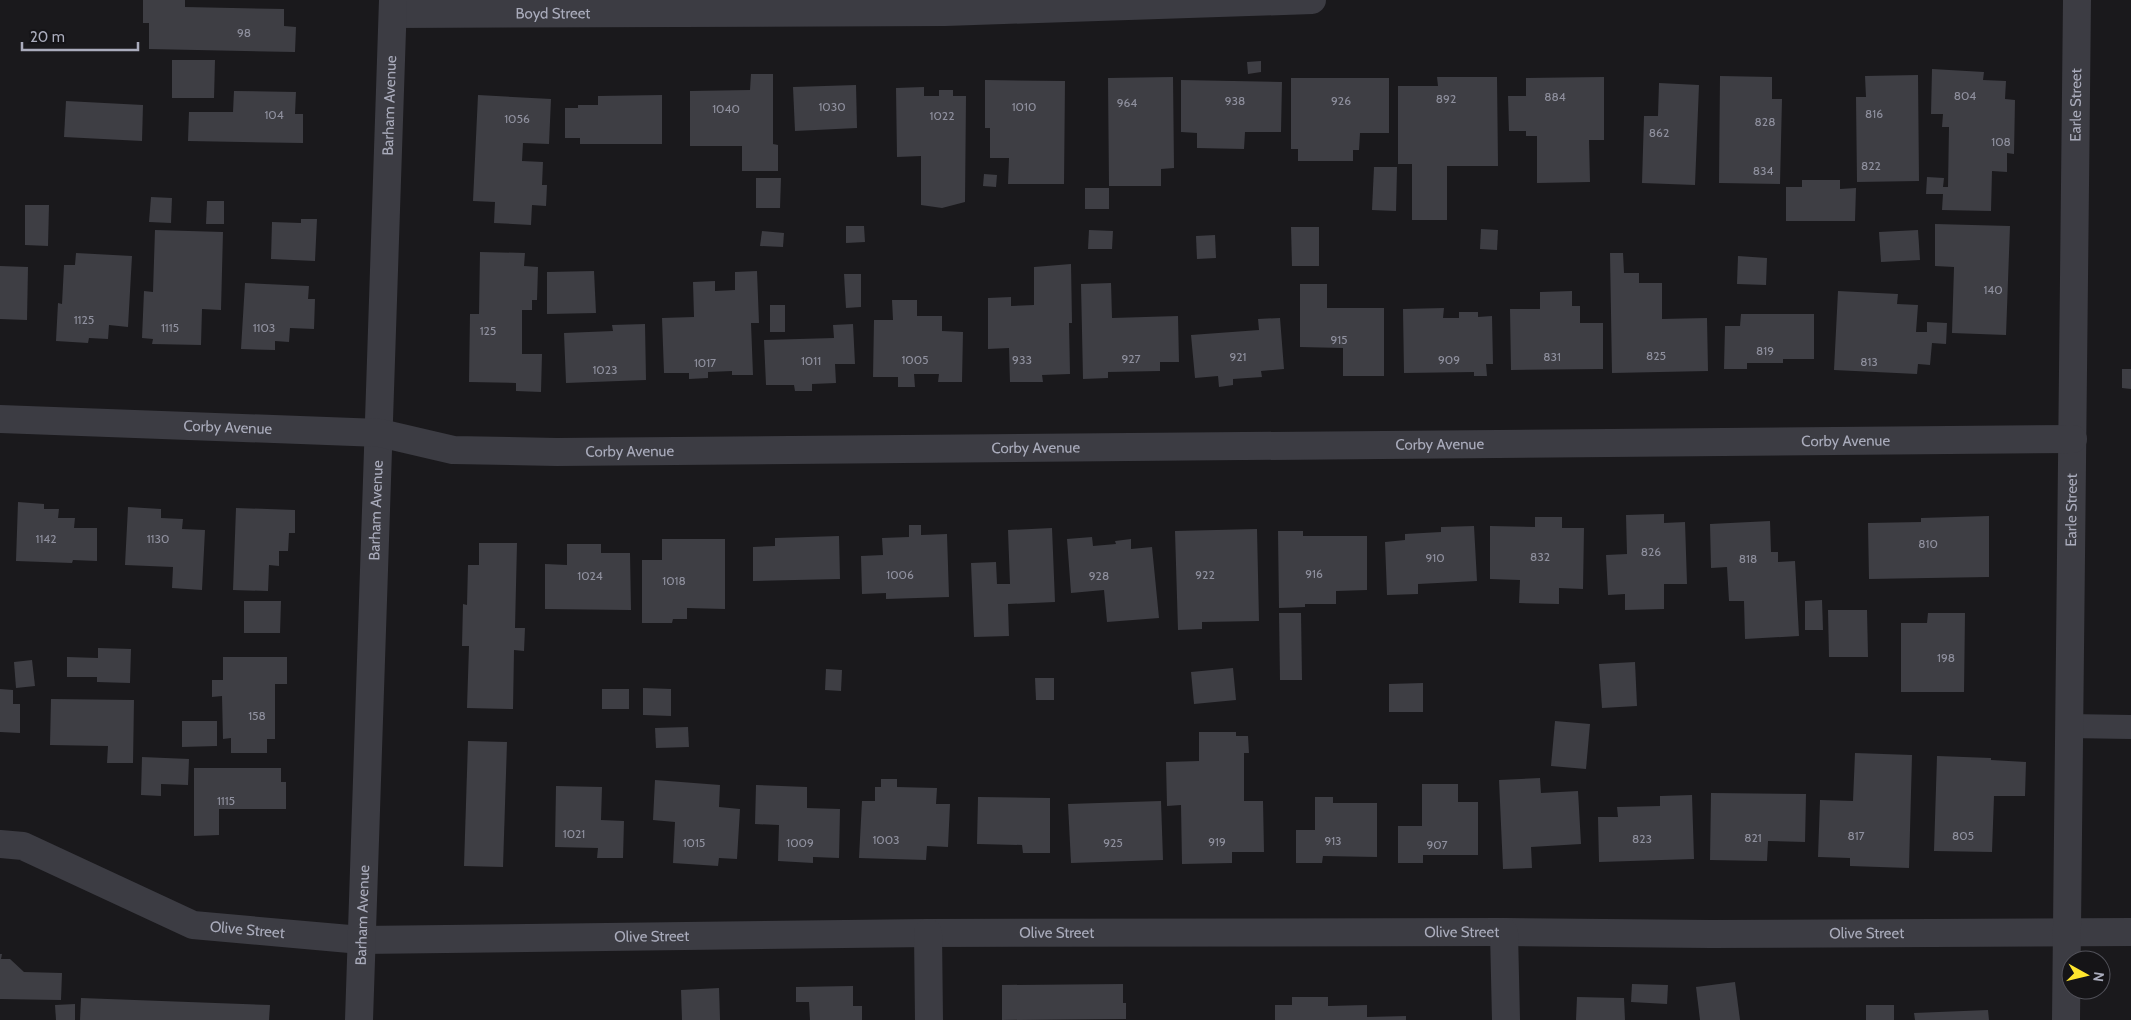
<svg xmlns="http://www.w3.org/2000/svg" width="2131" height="1020" viewBox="0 0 2131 1020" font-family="Cabin,sans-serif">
<rect width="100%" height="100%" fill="#1a191c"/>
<g fill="#3e3e44">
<polygon points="143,0 185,0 185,7 284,9 284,26 296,27 295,52 149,49 149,23 143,23"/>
<polygon points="172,60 215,60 214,98 172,98"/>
<polygon points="1261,61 1261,72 1248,74 1247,62"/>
<polygon points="1932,69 1984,72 1983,80 2006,81 2005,99 2015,100 2014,154 2007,153 2007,172 1992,171 1991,211 1942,210 1943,194 1926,194 1927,177 1944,178 1943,187 1948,187 1949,127 1942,127 1943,114 1931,114"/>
<polygon points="751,74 773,74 773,144 778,145 778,171 742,171 742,146 690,146 690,91 750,90"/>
<polygon points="1918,75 1919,181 1857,182 1856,97 1866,97 1865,76"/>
<polygon points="1720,76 1772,77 1772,99 1782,99 1780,184 1719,183"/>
<polygon points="1173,77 1174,168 1161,169 1161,186 1109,186 1108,78"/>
<polygon points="1437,77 1497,77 1498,166 1447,166 1447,220 1412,220 1412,164 1398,164 1398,86 1438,86"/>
<polygon points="1604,77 1604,140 1589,140 1590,182 1537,183 1537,136 1526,136 1526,131 1509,131 1508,96 1526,96 1526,78"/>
<polygon points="1291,78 1389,78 1389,133 1360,133 1359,150 1353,150 1353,161 1298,161 1298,149 1291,149"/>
<polygon points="985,80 1065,81 1064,184 1008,184 1009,158 990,158 990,128 985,128"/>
<polygon points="1181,80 1282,82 1281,132 1245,132 1244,149 1197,148 1197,133 1181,132"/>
<polygon points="1659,83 1699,85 1695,185 1642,183 1644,116 1658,116"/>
<polygon points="856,85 857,128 795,131 793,87"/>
<polygon points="924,87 924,96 939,96 939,90 953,90 953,96 966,96 965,202 942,208 921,205 921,156 897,157 896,88"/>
<polygon points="234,91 296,92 295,114 303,114 303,143 188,141 189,112 233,112"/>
<polygon points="478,95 551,99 549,144 523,143 522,161 543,162 542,185 547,185 546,206 532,205 531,225 494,223 495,202 473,201"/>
<polygon points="662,95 662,144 580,144 580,138 565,138 565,108 578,108 578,105 598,105 598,96"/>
<polygon points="66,101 143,105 142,141 64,137"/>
<polygon points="1374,167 1397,167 1396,211 1372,210"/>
<polygon points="984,174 997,175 996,187 983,186"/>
<polygon points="756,178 781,178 780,208 756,208"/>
<polygon points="1802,180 1840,180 1840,189 1856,188 1855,221 1786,221 1786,187 1802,187"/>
<rect x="1085" y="188" width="24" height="21"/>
<polygon points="151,197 172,198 171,223 149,222"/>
<polygon points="207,201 224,201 224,224 206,224"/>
<polygon points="25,205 49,205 48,246 25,245"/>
<polygon points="301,219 317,219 315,261 271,259 272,222 301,223"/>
<polygon points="1935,224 2010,226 2006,335 1952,333 1954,267 1935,266"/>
<polygon points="846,226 864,226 865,242 846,243"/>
<polygon points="1291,227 1319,227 1319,266 1292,266"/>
<polygon points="1481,229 1498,230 1497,250 1480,249"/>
<polygon points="155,230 223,232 221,310 202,309 201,345 152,344 153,339 142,338 144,291 153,292"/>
<polygon points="1089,230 1113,231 1112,249 1088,249"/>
<polygon points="1918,230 1920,260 1881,262 1879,232"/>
<polygon points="762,231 784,233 783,247 760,246"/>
<polygon points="1215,235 1216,258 1197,259 1196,236"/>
<polygon points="480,252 525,253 524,266 538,267 537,300 532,300 532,310 522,310 522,354 542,354 541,392 516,391 516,383 469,382 470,314 479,314"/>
<polygon points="76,253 132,256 128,327 109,325 108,339 89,338 88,343 56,341 58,303 62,304 64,265 75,265"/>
<polygon points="1610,253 1623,253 1624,273 1639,273 1639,283 1662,283 1662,319 1707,318 1708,371 1612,373"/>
<polygon points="1738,256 1767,258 1766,285 1737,284"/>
<polygon points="1071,264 1072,323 1069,323 1070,374 1042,375 1043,382 1010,382 1009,348 988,349 988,298 1011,297 1011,306 1034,305 1034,267"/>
<polygon points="0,266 28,267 27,320 0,319"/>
<polygon points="594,271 596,313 547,314 547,272"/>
<polygon points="757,271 759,323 751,323 753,375 732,375 732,371 708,372 708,378 689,379 689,373 664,373 662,318 694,317 693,282 715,281 715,291 735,290 735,272"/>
<polygon points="844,274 861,274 861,307 846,308"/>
<polygon points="245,283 309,286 308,299 315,299 314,329 290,328 289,342 275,341 275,350 241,349"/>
<polygon points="1111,283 1112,318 1178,316 1179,362 1160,362 1160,371 1108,372 1108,378 1083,379 1081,284"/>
<polygon points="1300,284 1327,284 1327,308 1384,308 1384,376 1343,376 1343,348 1300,347"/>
<polygon points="1572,291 1572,306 1580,306 1580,323 1603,323 1603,369 1511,370 1510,309 1540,309 1540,292"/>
<polygon points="1838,291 1898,294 1897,304 1918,305 1916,332 1927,332 1927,322 1947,323 1946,344 1932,343 1930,365 1918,364 1917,374 1834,370"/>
<polygon points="892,300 917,300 917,316 942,316 942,331 963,332 962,382 938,382 939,374 914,374 915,387 898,387 898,377 873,377 874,320 893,320"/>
<rect x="770" y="305" width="15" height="27"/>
<polygon points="1444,308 1443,318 1459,318 1459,312 1478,312 1478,317 1492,316 1493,364 1486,364 1487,376 1474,376 1474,372 1404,373 1403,309"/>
<polygon points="1741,314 1814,314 1814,359 1783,359 1783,363 1747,363 1747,369 1724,369 1725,326 1740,326"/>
<polygon points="1280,318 1284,369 1261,371 1262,377 1233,379 1233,385 1219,387 1218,376 1195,378 1191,335 1259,330 1258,319"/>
<polygon points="645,324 646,380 566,383 564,333 613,331 612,325"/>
<polygon points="853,324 855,364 835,364 836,383 812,384 812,391 795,391 794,385 766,385 764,340 834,338 833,325"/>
<polygon points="2122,369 2131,369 2131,389 2122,388"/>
<polygon points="18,502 44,504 44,509 59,509 58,518 75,518 74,528 97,528 97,561 73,560 72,563 16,561"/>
<polygon points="128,507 161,509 161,518 183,519 182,529 205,530 202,590 172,588 173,567 125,565"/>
<polygon points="236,508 295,510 295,533 289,533 288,551 279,551 279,566 269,565 268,591 233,590"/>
<polygon points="1664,514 1664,523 1685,522 1687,584 1664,584 1664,609 1625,610 1625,594 1608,595 1606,555 1627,554 1626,515"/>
<polygon points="1989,516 1989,577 1869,579 1868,523 1921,522 1921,518"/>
<polygon points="1535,517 1562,517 1562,528 1584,528 1583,589 1559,588 1559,604 1519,603 1520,580 1490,579 1490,526 1535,527"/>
<polygon points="1770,521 1771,552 1778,552 1778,562 1795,561 1799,636 1745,639 1744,601 1729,601 1727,567 1711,568 1710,524"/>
<polygon points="909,525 921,525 921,535 947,534 949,597 886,599 886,593 862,594 861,556 883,555 882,538 909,537"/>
<polygon points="1474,526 1477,581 1418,584 1418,594 1387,595 1385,542 1405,540 1405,534 1441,532 1441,527"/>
<polygon points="1052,528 1055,602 1008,604 1009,636 974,637 971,563 996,562 997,584 1010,584 1008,530"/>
<polygon points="1257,529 1259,621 1202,622 1202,629 1178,630 1175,531"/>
<polygon points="1278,531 1303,531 1303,536 1367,536 1367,590 1336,591 1336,604 1305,604 1305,607 1279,608"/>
<polygon points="839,536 840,579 753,581 753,547 775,546 775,538"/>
<polygon points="1092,537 1093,546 1116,544 1115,541 1131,539 1131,549 1152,547 1159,618 1107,622 1104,590 1071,593 1067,539"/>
<polygon points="662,539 725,539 725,609 687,608 687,619 673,619 672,623 642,623 642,560 662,560"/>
<polygon points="479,543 517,543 515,628 525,628 524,651 514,650 513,709 467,708 469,646 462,646 463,604 467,605 468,565 479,565"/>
<polygon points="567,544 601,544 601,553 630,553 631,610 545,609 545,564 567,565"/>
<polygon points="1822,600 1823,630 1805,630 1805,601"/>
<polygon points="244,601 281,601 280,633 244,633"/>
<polygon points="1828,610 1867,610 1868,657 1829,657"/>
<polygon points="1279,613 1301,613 1302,680 1280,680"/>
<polygon points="1928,613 1965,613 1964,692 1901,692 1901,623 1927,623"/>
<polygon points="98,648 131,649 130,683 97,682 97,677 67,677 67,657 98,658"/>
<polygon points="223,657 287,657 287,684 275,684 275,739 267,739 267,753 231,753 231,738 223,739 222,696 212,697 212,680 223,680"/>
<polygon points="32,660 35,686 16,688 14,662"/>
<polygon points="1635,662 1637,706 1602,708 1599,664"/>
<polygon points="1233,668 1236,700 1194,704 1191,672"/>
<polygon points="826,669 842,670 841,691 825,690"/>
<polygon points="1035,678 1054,678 1054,700 1036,700"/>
<polygon points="1423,683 1423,712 1389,712 1389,684"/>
<polygon points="643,688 671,689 671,716 643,715"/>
<polygon points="0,689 13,690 13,704 20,704 20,733 0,732"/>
<rect x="602" y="689" width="27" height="20"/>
<polygon points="51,699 134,700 133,763 107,763 108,746 50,745"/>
<polygon points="182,721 217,721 217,746 182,747"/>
<polygon points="1555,721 1590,724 1586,769 1551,766"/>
<polygon points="688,727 689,747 656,748 655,728"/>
<polygon points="1199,732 1236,732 1236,736 1248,736 1249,753 1244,753 1244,801 1263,801 1264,852 1232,852 1232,863 1182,864 1181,805 1167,806 1166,762 1199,761"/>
<polygon points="468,741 507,742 503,867 464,866"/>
<polygon points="1855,753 1912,755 1909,868 1850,866 1850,858 1818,857 1820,800 1853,801"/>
<polygon points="1937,756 1991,758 1991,760 2026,762 2025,796 1994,796 1992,852 1934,851"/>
<polygon points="142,757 189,759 188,785 161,784 161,796 141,795"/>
<polygon points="194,768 281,768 281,782 286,782 286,809 219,809 219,835 194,836"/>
<polygon points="1540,778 1541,793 1578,791 1581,844 1531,847 1532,868 1503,869 1499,780"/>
<polygon points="881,779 897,779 897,787 937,788 936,804 950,804 948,847 927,846 926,860 859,858 862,801 875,801 875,787 881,787"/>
<polygon points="655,780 720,785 719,807 740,809 737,859 719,858 718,866 673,863 675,822 653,820"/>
<polygon points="1422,784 1458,784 1458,802 1478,802 1478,855 1423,855 1423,863 1398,863 1398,826 1422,826"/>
<polygon points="756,785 807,787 807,808 840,809 839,858 813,857 813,863 778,861 779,825 755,824"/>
<polygon points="556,786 602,787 601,820 624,821 623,858 597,858 598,848 555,847"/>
<polygon points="1711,793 1806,794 1805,842 1768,841 1767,861 1710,860"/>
<polygon points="1692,795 1694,859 1599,862 1598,817 1618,817 1617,807 1660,806 1660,796"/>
<polygon points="978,797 1050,798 1050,853 1023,853 1022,845 977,844"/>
<polygon points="1315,797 1333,797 1333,803 1377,803 1377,857 1323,856 1322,863 1296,863 1296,830 1315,830"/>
<polygon points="1161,801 1163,860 1071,863 1068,804"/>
<polygon points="0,954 2,954 1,959 10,959 24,972 62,973 61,1000 0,999"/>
<polygon points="1735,982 1740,1020 1700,1020 1696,987"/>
<polygon points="1123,984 1123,1003 1126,1003 1126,1019 1002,1020 1002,985"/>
<polygon points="1632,984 1668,985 1667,1004 1631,1002"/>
<polygon points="853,986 853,1006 862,1006 862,1020 810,1020 809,1002 796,1002 796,987"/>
<polygon points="719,988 720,1020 682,1020 681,990"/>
<polygon points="1292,997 1328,997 1328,1006 1367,1005 1367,1017 1406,1016 1406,1020 1275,1020 1275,1005 1292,1005"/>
<polygon points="1577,997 1624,998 1625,1020 1576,1020"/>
<polygon points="81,998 270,1005 269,1020 80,1020"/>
<polygon points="75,1004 75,1020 56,1020 55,1005"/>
<rect x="1866" y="1005" width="28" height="15"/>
<polygon points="1988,1010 1989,1020 1915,1020 1914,1013"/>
</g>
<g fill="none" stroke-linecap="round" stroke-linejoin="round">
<polyline stroke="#3c3c43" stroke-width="24" points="2069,726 2131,727"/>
<g stroke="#3c3c43" stroke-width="28">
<path id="s1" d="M393 14 945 12 1312 0"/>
<path id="s2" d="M0 844 23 846 193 925 361 940 928 933 1504 932 1711 934 2131 932"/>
<polyline points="1504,932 1506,1020"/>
<polyline points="928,933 929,1020"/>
<path id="s3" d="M359 1020 393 0"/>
<path id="s4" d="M2066 1020 2077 0"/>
</g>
<path stroke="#3c3c43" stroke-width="28" id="s5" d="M0 419 380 433 453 450 557 452 2073 439"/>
</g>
<g text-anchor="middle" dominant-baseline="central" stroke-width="4" stroke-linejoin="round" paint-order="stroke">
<g font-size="12" fill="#8f909e">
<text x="244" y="32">98</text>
<text x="1965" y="95">804</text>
<text x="1555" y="96">884</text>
<text x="1446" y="98">892</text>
<text x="1235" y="100">938</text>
<text x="1341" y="100">926</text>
<text x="1127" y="102">964</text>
<text x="832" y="106">1030</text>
<text x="1024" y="106">1010</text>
<text x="726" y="108">1040</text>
<text x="1874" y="113">816</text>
<text x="274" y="114">104</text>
<text x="942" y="115">1022</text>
<text x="517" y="118">1056</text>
<text x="1765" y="121">828</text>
<text x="1659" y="132">862</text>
<text x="2001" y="141">108</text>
<text x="1871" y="165">822</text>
<text x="1763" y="170">834</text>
<text x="1993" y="289">140</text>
<text x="84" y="319">1125</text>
<text x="170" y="327">1115</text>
<text x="264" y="327">1103</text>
<text x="488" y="330">125</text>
<text x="1339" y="339">915</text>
<text x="1765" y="350">819</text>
<text x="1656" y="355">825</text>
<text x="1238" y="356">921</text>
<text x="1552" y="356">831</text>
<text x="1131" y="358">927</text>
<text x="915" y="359">1005</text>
<text x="1022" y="359">933</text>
<text x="1449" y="359">909</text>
<text x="811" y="360">1011</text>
<text x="1869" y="361">813</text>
<text x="705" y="362">1017</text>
<text x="605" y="369">1023</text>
<text x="46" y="538">1142</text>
<text x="158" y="538">1130</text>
<text x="1928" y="543">810</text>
<text x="1651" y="551">826</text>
<text x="1540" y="556">832</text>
<text x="1435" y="557">910</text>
<text x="1748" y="558">818</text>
<text x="1314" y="573">916</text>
<text x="900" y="574">1006</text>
<text x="1205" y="574">922</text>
<text x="590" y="575">1024</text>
<text x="1099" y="575">928</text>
<text x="674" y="580">1018</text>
<text x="1946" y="657">198</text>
<text x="257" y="715">158</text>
<text x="226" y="800">1115</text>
<text x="574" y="833">1021</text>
<text x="1856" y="835">817</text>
<text x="1963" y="835">805</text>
<text x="1753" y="837">821</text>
<text x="1642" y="838">823</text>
<text x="886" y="839">1003</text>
<text x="1333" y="840">913</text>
<text x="1217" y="841">919</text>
<text x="694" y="842">1015</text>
<text x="800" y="842">1009</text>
<text x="1113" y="842">925</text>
<text x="1437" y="844">907</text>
</g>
<g font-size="15" fill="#aaacbc" stroke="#151417">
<text stroke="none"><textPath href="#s1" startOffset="160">Boyd Street</textPath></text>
<text stroke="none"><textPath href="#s3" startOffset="915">Barham Avenue</textPath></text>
<text stroke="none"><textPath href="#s4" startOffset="915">Earle Street</textPath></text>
<text stroke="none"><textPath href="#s5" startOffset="228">Corby Avenue</textPath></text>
<text stroke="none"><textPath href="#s5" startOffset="1848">Corby Avenue</textPath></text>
<text stroke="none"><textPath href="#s5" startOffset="1442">Corby Avenue</textPath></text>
<text stroke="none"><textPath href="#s5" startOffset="1038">Corby Avenue</textPath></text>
<text stroke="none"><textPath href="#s5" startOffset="632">Corby Avenue</textPath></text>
<text stroke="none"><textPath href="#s3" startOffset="510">Barham Avenue</textPath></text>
<text stroke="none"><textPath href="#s4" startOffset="510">Earle Street</textPath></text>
<text stroke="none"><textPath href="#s3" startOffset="105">Barham Avenue</textPath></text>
<text stroke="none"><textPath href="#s2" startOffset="265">Olive Street</textPath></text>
<text stroke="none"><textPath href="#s2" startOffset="1075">Olive Street</textPath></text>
<text stroke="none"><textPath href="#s2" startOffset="1480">Olive Street</textPath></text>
<text stroke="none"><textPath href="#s2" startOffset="1885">Olive Street</textPath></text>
<text stroke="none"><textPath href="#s2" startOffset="670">Olive Street</textPath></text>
</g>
</g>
<g transform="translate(2086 975) rotate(98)"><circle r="24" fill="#151417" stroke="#515159"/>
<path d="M0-4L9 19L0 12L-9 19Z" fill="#ffe62e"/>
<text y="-8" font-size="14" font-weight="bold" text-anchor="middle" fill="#aaacbc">N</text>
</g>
<path d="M22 42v8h116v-8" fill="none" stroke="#aaacbc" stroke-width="2.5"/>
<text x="30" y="42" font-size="15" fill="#aaacbc" stroke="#151417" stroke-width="4" paint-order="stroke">20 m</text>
</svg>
